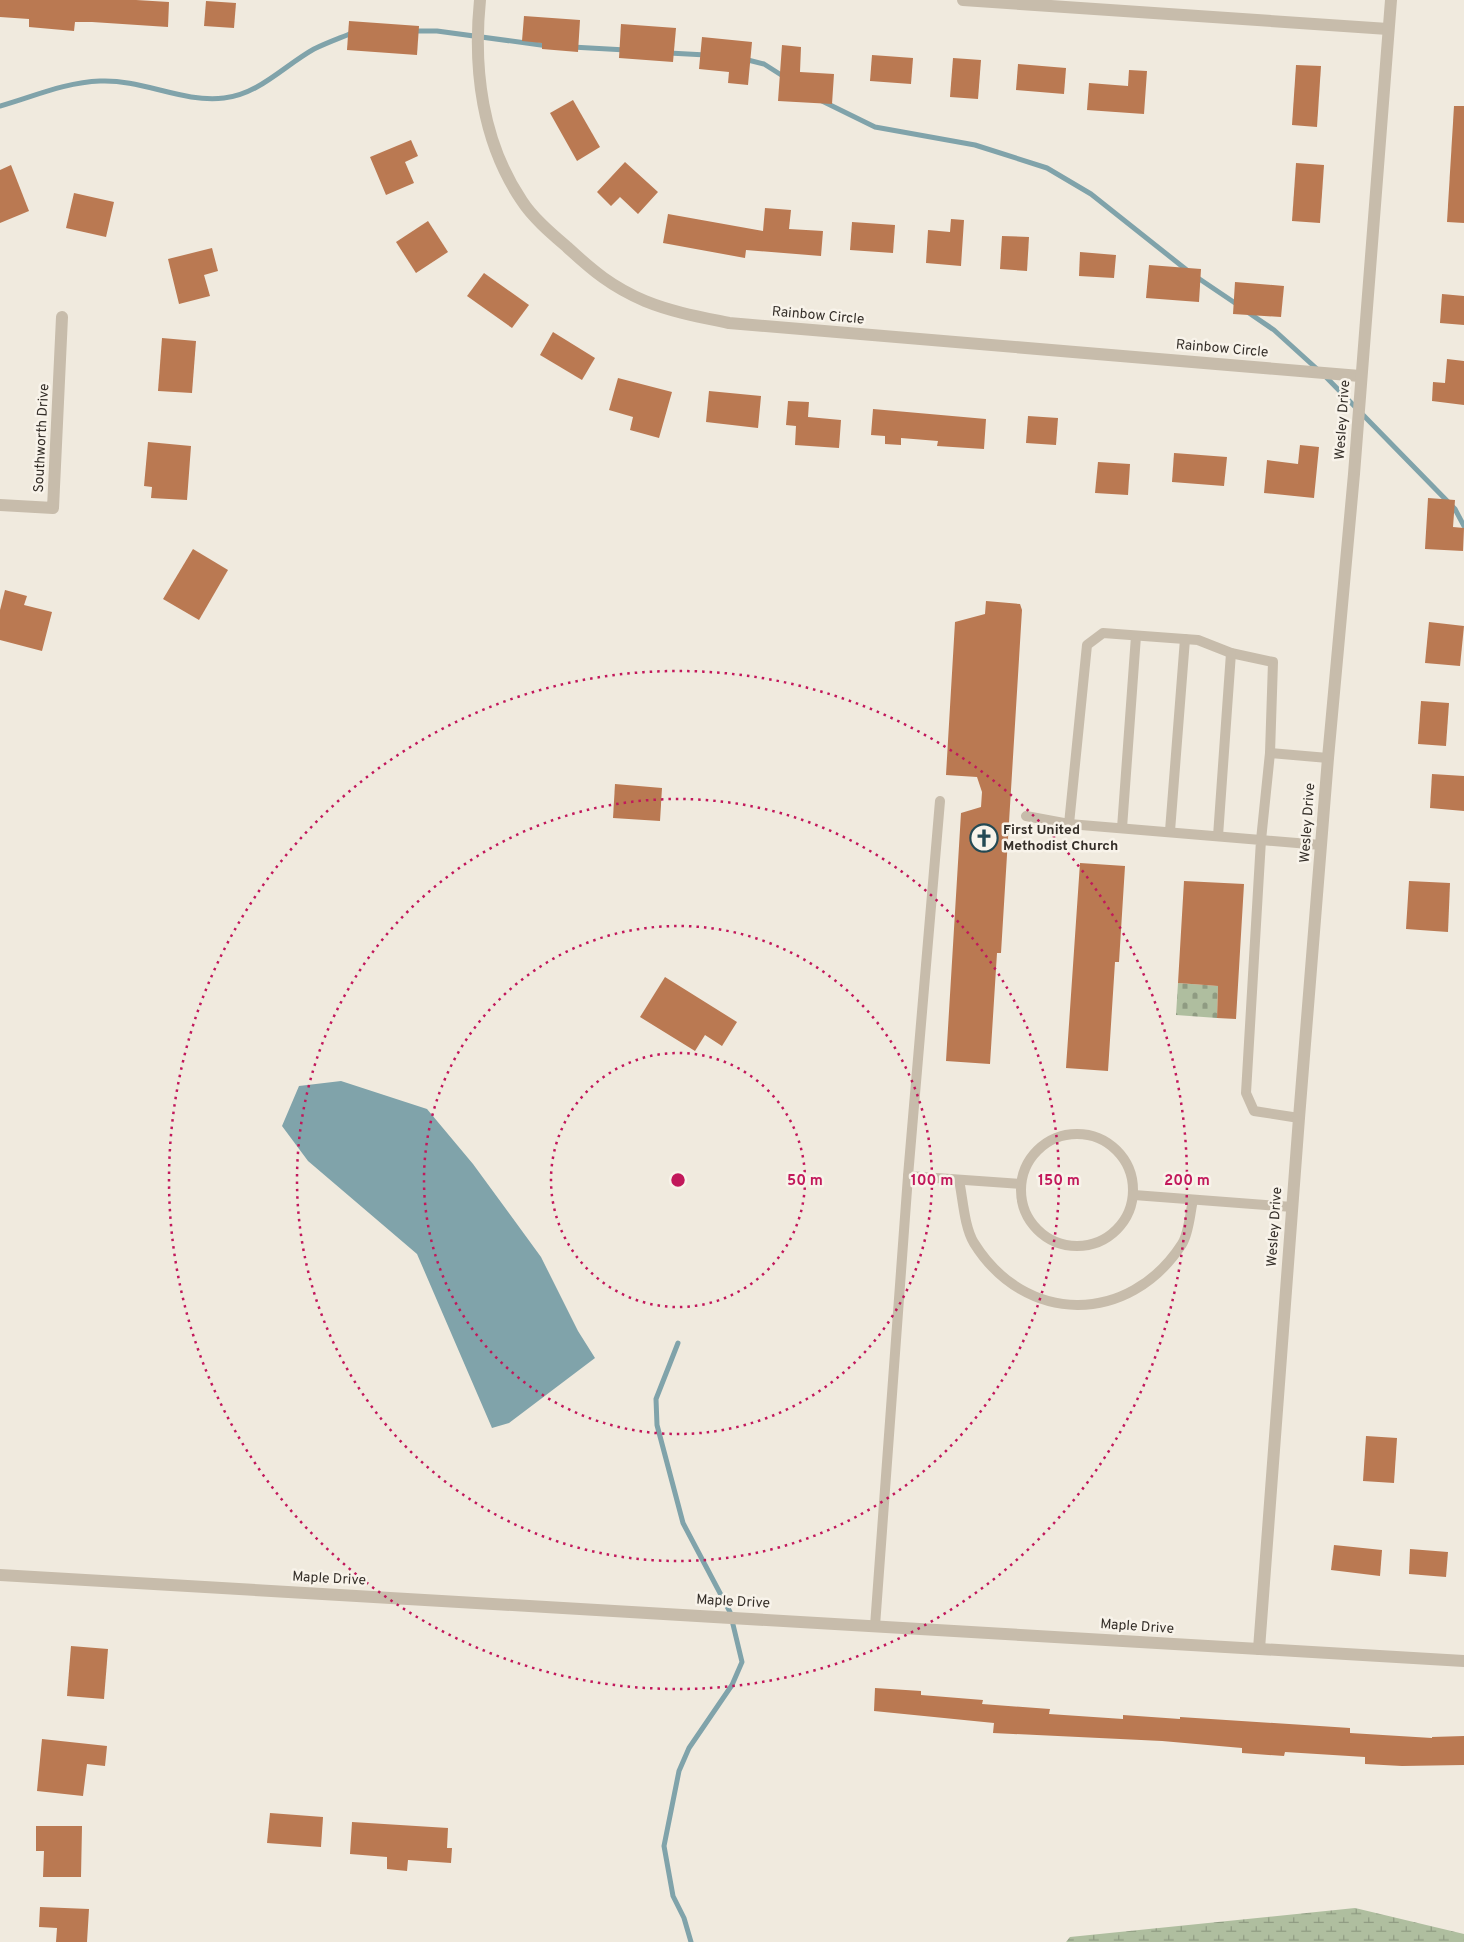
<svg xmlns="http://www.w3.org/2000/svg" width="1464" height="1942" viewBox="0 0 1464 1942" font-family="Overpass,sans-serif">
<defs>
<pattern id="wetland-marsh" width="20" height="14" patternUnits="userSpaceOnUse" patternTransform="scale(1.25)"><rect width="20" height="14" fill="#afbe9f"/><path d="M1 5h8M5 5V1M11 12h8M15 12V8" fill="none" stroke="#8f9b82"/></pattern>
<pattern id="cemetery-stones" width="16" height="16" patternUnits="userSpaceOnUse" patternTransform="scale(1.25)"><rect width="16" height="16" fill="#afbe9f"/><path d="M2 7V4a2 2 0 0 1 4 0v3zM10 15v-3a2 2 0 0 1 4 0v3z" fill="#8f9b82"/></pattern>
</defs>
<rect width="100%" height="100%" fill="#f0eade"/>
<polygon fill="url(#wetland-marsh)" points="1355,1908 1464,1934 1464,1942 1066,1942 1070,1937"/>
<polygon fill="url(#cemetery-stones)" points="1178,983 1218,986 1217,1018 1176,1015"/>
<polygon fill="#80a3aa" points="341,1081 427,1109 473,1164 541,1257 578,1331 595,1358 509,1423 492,1428 417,1254 308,1161 282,1126 299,1086"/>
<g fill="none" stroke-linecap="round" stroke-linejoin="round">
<g stroke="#80a3aa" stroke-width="5">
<polyline points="413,31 437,31 548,46"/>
<polyline points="572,47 626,50"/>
<polyline points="669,53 706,55"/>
<polyline points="744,59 764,64 786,78"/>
<polyline points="820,100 875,127 975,145 1047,168 1091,194 1188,271"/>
<path d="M0 106C32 97 66 82 100 81 142 79 182 103 224 98 258 95 285 65 314 49 326 43 340 38 352 33"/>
<polyline points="1195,276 1238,305"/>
<polyline points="1249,313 1274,330 1317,369"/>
<polyline points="1324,375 1455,509 1464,526"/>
<polyline points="678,1343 656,1399 657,1425 683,1523 730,1612 742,1662 732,1685 689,1748 679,1771 664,1846 673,1896 684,1918 691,1942"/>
</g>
</g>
<g fill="#ba7952">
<polygon points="0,0 136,0 169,2 168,27 92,22 75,22 74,31 29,27 29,19 0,17"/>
<polygon points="206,1 236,3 234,28 204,26"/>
<polygon points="524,16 580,20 578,52 542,49 542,43 522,41"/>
<polygon points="349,21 419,26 417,55 347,50"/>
<polygon points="621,24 676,28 673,62 619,58"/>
<polygon points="702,37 752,42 748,85 728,83 729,72 699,69"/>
<polygon points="782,45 801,47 800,72 834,74 832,104 778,101"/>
<polygon points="872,55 913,58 911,84 870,81"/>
<polygon points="953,58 981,60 978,99 950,97"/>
<polygon points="1018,64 1066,68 1064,94 1016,90"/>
<polygon points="1296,65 1321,66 1317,127 1292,125"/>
<polygon points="1129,70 1147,71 1144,114 1087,110 1089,83 1128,86"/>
<polygon points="573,100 600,147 577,161 550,113"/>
<polygon points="1454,106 1464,106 1464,223 1447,222"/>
<polygon points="411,140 418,156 405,162 414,183 386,195 370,157"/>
<polygon points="625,162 658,192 638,214 620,197 611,206 597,192"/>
<polygon points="1296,163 1324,165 1320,223 1292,221"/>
<polygon points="11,165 29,211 0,223 0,170"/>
<polygon points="74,193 114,202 106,237 66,228"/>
<polygon points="765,208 791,210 789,229 823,231 821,256 746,250 745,258 663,243 668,214 763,231"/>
<polygon points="951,219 964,220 961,266 926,263 928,230 950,232"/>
<polygon points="428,221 448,252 416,273 396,242"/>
<polygon points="852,222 895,225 893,253 850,250"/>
<polygon points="1002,236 1029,237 1027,271 1000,269"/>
<polygon points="212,248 218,271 204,275 210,296 179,304 168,259"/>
<polygon points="1080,252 1116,255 1114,278 1079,276"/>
<polygon points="1149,265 1201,269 1199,302 1146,298"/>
<polygon points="484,273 529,305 512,328 467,296"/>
<polygon points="1235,282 1284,286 1281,317 1233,314"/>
<polygon points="1442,294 1464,296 1464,325 1440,323"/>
<polygon points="553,332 595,358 582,380 540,355"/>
<polygon points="162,338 196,341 192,393 158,391"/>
<polygon points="1447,359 1464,361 1464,405 1432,401 1433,382 1445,383"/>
<polygon points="618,378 672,392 659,438 630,430 633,417 609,410"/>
<polygon points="709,391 761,396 758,428 706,422"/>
<polygon points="788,401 809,402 808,417 841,420 839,448 795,445 796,426 786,425"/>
<polygon points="873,409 986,419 984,449 937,446 938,441 901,438 901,445 885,444 885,436 871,435"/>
<polygon points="1028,416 1058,418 1056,445 1026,443"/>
<polygon points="148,442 191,446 187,500 151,498 152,487 144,486"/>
<polygon points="1300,445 1319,447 1314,498 1264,493 1267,460 1298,464"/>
<polygon points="1174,453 1227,457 1224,486 1172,482"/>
<polygon points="1098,462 1130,464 1128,495 1095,493"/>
<polygon points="1428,498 1455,500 1453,527 1464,528 1463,551 1425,549"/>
<polygon points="193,549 228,570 199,620 163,599"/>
<polygon points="5,590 27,596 24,605 52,612 42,651 0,640 0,610"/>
<polygon points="986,601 1020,604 1022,610 1001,953 997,953 990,1064 946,1061 961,813 981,807 982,792 977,777 946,775 955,622 985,614"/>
<polygon points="1429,622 1464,626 1460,666 1425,663"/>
<polygon points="1421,701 1449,703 1446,746 1418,744"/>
<polygon points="1432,774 1464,776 1464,811 1430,808"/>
<polygon points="615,784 662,788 660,821 613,818"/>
<polygon points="1080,863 1125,866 1119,962 1115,962 1108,1071 1066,1068"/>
<polygon points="1184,881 1244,884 1236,1019 1217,1018 1218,986 1178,983"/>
<polygon points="1409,881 1450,883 1448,932 1406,929"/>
<polygon points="665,977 737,1022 722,1046 705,1035 695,1051 640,1017"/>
<polygon points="1366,1436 1397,1438 1394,1483 1363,1481"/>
<polygon points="1334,1545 1382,1550 1380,1576 1331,1570"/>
<polygon points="1410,1549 1448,1552 1446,1577 1409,1574"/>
<polygon points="71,1646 108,1649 104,1699 67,1696"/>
<polygon points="875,1688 921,1691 921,1695 983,1700 982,1704 1050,1709 1049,1714 1123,1719 1123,1715 1180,1719 1180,1717 1350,1728 1350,1733 1432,1738 1432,1737 1464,1736 1464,1765 1402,1766 1365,1764 1365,1757 1285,1752 1284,1756 1242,1753 1242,1748 1162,1741 993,1733 994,1723 874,1711"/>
<polygon points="42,1739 107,1746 105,1766 87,1764 83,1796 37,1791"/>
<polygon points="270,1813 323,1817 321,1847 267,1843"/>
<polygon points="352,1822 448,1828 447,1848 452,1848 451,1863 408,1860 407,1871 387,1869 387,1857 350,1854"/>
<polygon points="36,1826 82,1826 81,1877 43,1877 44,1851 36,1851"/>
<polygon points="40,1907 89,1909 87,1942 56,1942 57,1928 39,1927"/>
</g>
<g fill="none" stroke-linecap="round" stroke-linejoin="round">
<g stroke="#c7bcab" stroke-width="10">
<polyline points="1026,816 1069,824 1261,840 1246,1093 1254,1111 1299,1118"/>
<polyline points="1069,824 1087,645 1103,633 1198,640 1231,653 1273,662 1270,753"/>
<polyline points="1122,828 1136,636"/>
<polyline points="1170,831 1185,639"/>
<polyline points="1218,836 1231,653"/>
<polyline points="1321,845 1261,840 1270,753 1328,758"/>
<circle cx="1077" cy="1190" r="56"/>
<polyline points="908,1176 940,801"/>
<path d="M959 1180C963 1199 964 1226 974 1243 1025 1325 1129 1326 1182 1244 1189 1233 1190 1213 1193 1200"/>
<polyline points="1134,1195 1292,1207"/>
<polyline points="875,1626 908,1176 1021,1184"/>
</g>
<g stroke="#c7bcab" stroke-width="12">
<path d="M480 0C473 69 482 142 522 201 533 218 552 234 567 247 593 271 612 287 645 301 672 312 700 317 729 323L1360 376"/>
<polyline points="963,0 1388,29"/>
<polyline points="0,505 53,508 62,317"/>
<polyline points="0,1575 1464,1661"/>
<polyline points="1259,1649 1299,1118 1328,758 1354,474 1391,0"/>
</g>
</g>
<g fill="none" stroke="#c2185b" stroke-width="2.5" stroke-dasharray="2.5 5">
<circle cx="678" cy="1180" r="127"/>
<circle cx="678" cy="1180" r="254"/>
<circle cx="678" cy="1180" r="381"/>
<circle cx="678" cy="1180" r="509"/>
</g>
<defs>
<g id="church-ring" transform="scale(1.4375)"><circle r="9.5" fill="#f8f3ea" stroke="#234953" stroke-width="1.5"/><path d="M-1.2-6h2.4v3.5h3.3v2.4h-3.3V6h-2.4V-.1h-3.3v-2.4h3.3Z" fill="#234953"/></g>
</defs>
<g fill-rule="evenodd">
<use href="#church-ring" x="984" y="838"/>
</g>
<g text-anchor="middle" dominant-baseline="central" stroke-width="5" stroke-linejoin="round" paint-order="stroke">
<g font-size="14" fill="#352f29" stroke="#f8f3ea">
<text transform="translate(818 316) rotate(5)">Rainbow Circle</text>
<text transform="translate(1222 349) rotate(5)">Rainbow Circle</text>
<text transform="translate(1343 420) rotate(-86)">Wesley Drive</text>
<text transform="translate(42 438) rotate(-87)">Southworth Drive</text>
<text transform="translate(1308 823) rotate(-86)">Wesley Drive</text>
<text transform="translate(1275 1227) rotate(-86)">Wesley Drive</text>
<text transform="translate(329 1579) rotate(3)">Maple Drive</text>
<text transform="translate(733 1602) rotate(3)">Maple Drive</text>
<text transform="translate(1137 1627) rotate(4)">Maple Drive</text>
</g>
<g font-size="14" font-weight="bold" fill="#352f29" stroke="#f8f3ea" text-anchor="start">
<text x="1003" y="830">First United<tspan x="1003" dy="16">Methodist Church</tspan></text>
</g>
</g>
<circle cx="678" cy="1180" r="8" fill="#c2185b" stroke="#f8f3ea" stroke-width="2.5"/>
<g font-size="15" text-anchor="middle" font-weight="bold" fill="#c2185b" stroke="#f8f3ea" stroke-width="5" stroke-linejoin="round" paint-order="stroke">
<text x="805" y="1185">50 m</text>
<text x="932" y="1185">100 m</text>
<text x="1059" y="1185">150 m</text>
<text x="1187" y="1185">200 m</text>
</g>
</svg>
